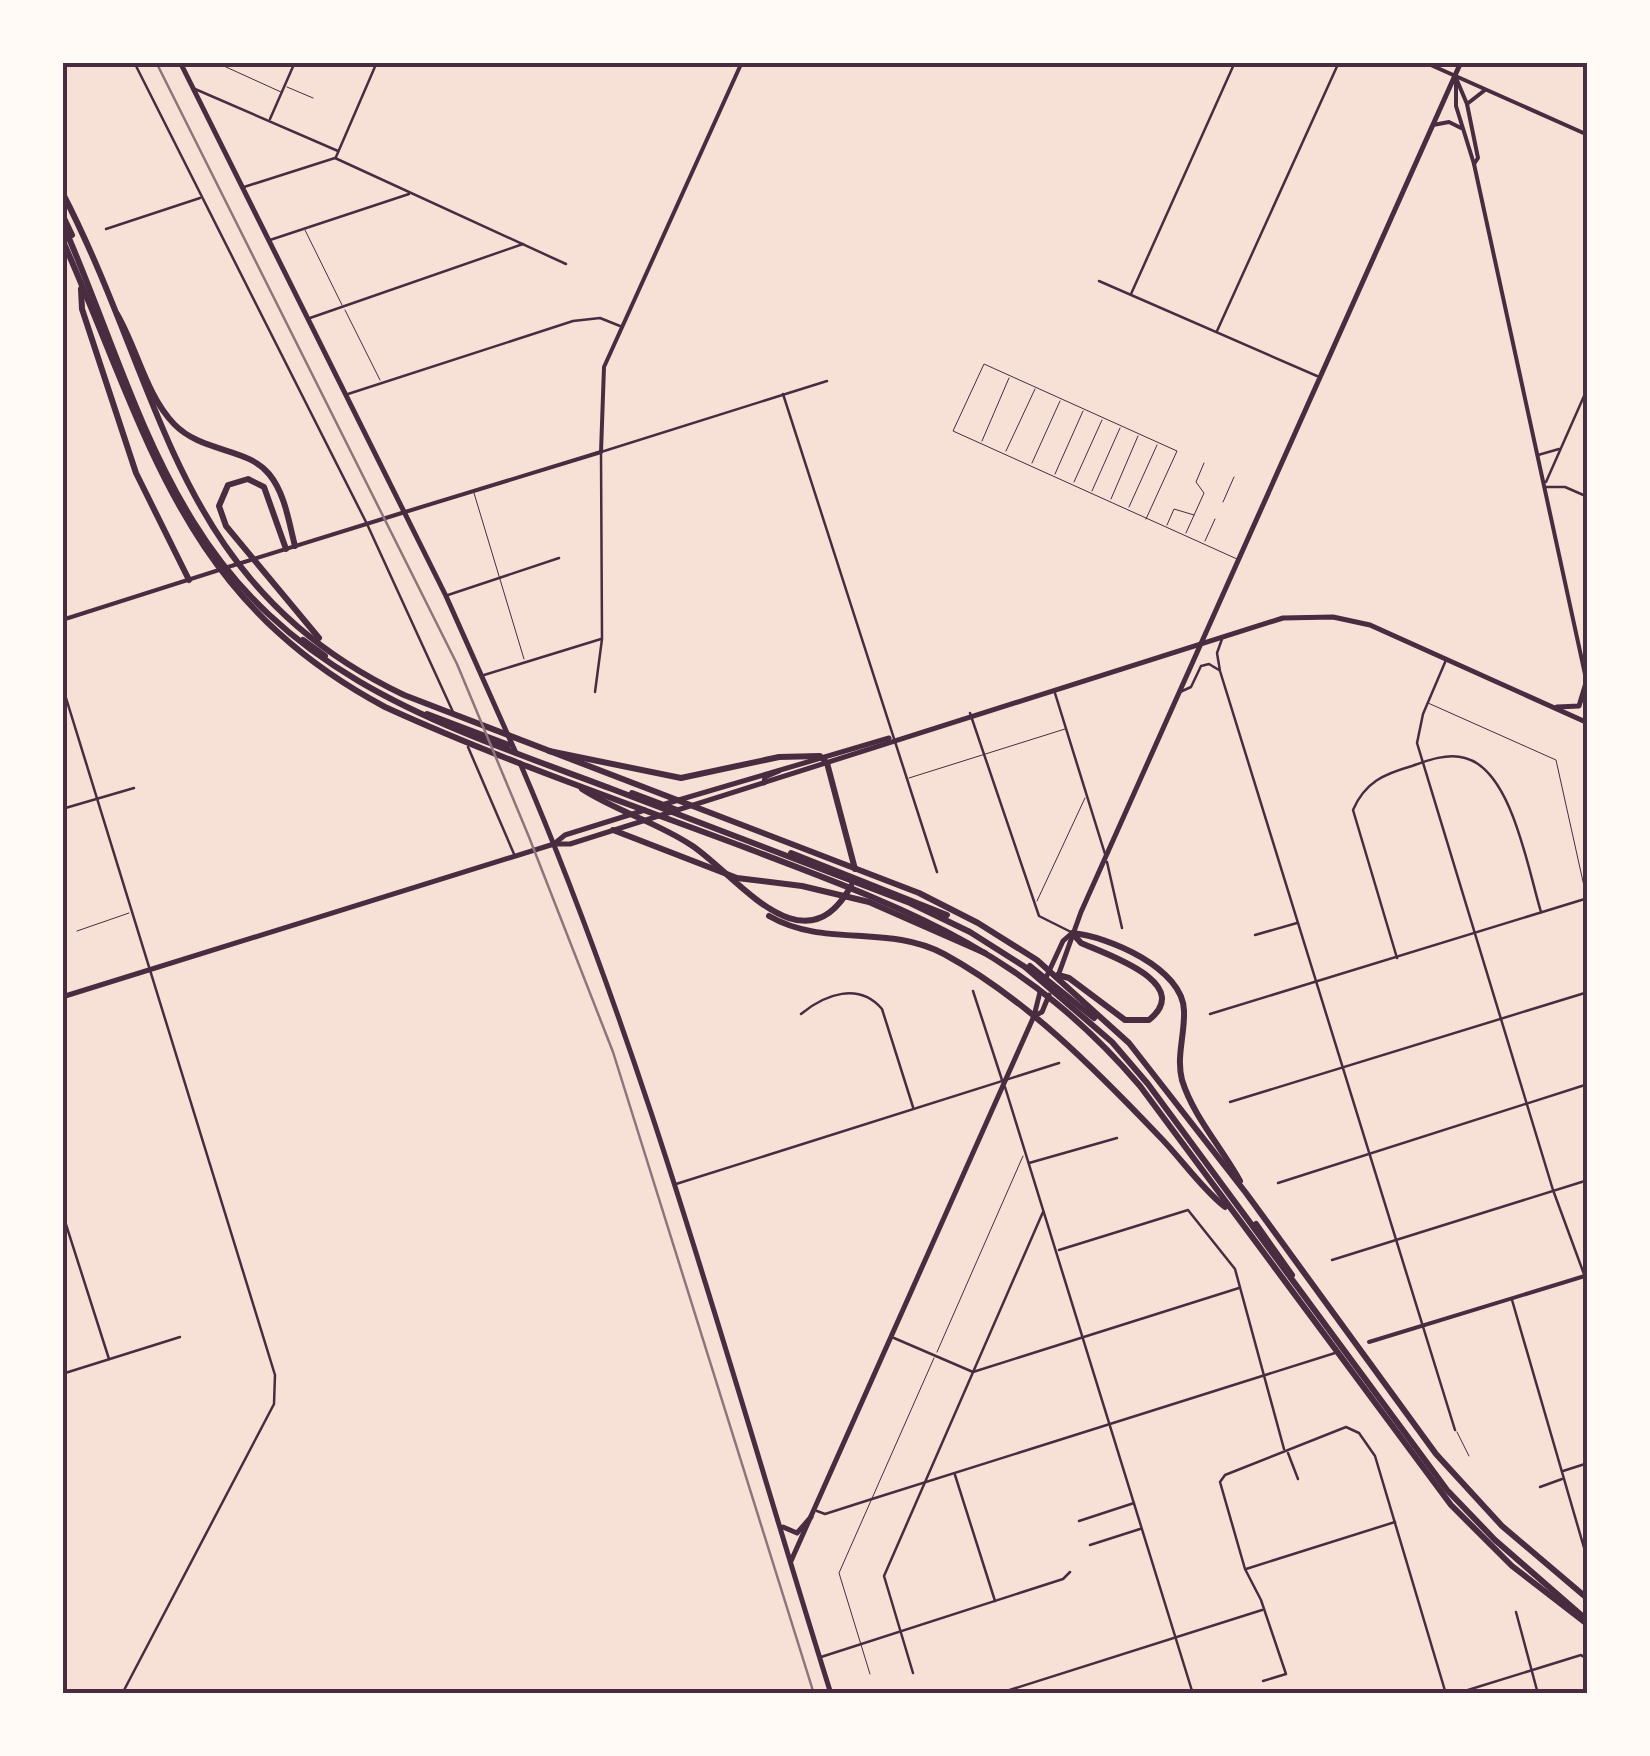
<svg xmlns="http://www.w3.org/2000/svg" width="1650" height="1756" viewBox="0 0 1650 1756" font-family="Jost,sans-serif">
<rect width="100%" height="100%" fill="#f7e1d7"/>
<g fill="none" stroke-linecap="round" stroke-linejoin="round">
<g stroke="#4a2c40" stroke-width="1">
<polyline points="215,62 281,92"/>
<polyline points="287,87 313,98"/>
<polyline points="305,230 342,305"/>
<polyline points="345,310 380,380"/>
<polyline points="982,441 1009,378"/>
<polyline points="1006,451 1035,389"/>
<polyline points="1032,463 1060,401"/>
<polyline points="1055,474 1083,411"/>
<polyline points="1074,482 1102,420"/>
<polyline points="1092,491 1120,428"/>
<polyline points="474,493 524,659"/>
<polyline points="1111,499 1138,436"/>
<polyline points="1223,502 1234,477"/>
<polyline points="1129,507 1157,445"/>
<polyline points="1146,519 1177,451 984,364 953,431 1237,559"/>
<polyline points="1167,525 1174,509 1194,515"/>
<polyline points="1186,533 1204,493 1196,482 1204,463"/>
<polyline points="1205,541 1215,519"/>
<polyline points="1428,703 1556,760 1586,895"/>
<polyline points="909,778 1065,729"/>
<polyline points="1037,901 1085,798"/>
<polyline points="77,931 129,913"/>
<polyline points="937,1352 1023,1156"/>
<polyline points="1457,1432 1469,1456"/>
<polyline points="870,1674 839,1573 934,1358"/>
</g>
<g stroke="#4a2c40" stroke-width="2.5">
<polyline points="134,62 367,524 453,712"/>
<polyline points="195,89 338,151"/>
<polyline points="270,119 295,62"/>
<polyline points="336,157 377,62"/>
<polyline points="335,158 566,264"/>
<polyline points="244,187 335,158"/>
<polyline points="106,229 200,198"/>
<polyline points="270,240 409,194"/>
<polyline points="1099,281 1317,376"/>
<polyline points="1131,294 1235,62"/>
<polyline points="310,318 523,244"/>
<polyline points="1217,331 1339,62"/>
<polyline points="348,394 573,321 600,318 620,326"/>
<polyline points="783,394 937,872"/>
<polyline points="1538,455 1559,449"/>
<polyline points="1546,482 1588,387"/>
<polyline points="1546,487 1565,487 1588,497"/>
<polyline points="448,595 559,558"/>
<polyline points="1222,639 1217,653 1220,671 1455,1430"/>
<polyline points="1446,660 1423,714 1417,743 1553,1190 1588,1285"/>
<polyline points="484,675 601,639"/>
<polyline points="62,685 275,1375 274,1404 122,1694"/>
<polyline points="1054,690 1105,854"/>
<polyline points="595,692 602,639 601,452 827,381"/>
<polyline points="1180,692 1191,687 1201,666 1209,664 1219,670"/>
<polyline points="970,713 1039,916 1069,931"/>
<polyline points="468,747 514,854"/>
<polyline points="62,809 134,788"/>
<polyline points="1107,862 1122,928"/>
<polyline points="1255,935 1297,923"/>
<path d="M1397 958 1353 810C1365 782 1384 774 1412 766 1428 760 1448 753 1465 758 1512 770 1528 870 1541 912"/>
<polyline points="973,991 1002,1080"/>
<path d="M801 1014C825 994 859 982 882 1009L913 1107"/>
<polyline points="1210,1014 1588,898"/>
<polyline points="1005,1087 1193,1694"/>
<polyline points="1230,1102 1588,992"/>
<polyline points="1029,1163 1117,1138"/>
<polyline points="1278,1183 1588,1084"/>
<polyline points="676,1184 1059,1063"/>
<polyline points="62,1212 109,1359"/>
<polyline points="1059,1250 1188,1210 1235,1269 1284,1449"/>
<polyline points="1332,1260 1588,1180"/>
<polyline points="1512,1300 1587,1558"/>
<polyline points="894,1338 973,1372 1239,1288"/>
<polyline points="62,1374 180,1337"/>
<polyline points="1288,1453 1298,1479"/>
<polyline points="1563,1471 1588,1463"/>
<polyline points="955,1475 995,1601"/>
<polyline points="1540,1487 1562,1479"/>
<polyline points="817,1511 825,1514 872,1499 1335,1353"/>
<polyline points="1079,1521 1134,1503"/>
<polyline points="1090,1545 1140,1529"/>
<polyline points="1246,1569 1395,1522"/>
<polyline points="1516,1612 1538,1694"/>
<polyline points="821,1657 1063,1579 1070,1572"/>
<polyline points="913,1673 884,1576 1043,1212"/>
<polyline points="1263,1681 1286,1674 1261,1600 1245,1569 1220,1482 1225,1475 1346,1427 1359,1433 1375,1456 1446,1694"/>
<polyline points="997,1694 1262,1610"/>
<polyline points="1455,1694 1581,1655 1588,1660"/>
</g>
<g stroke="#4a2c40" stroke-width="4">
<polyline points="1456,78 1456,106 1474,164 1588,688"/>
<polyline points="1456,78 1467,104 1478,158 1474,164"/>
<polyline points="1433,125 1449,122 1461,128"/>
<polyline points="405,512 601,452 604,367 742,62"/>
<polyline points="1369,1342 1588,1275"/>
</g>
<g stroke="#4a2c40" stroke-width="4">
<polyline points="1424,62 1588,135"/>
<polyline points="1467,104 1485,90"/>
<polyline points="228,567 405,512"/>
<polyline points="62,620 219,570"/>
</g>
<g stroke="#4a2c40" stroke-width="5">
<polyline points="180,62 446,596 516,753"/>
<polyline points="1557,707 1579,706 1586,683"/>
<path d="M520 763C649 1063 733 1382 831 1694"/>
<polyline points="764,783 765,777 779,771"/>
<polyline points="665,804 889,738"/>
<polyline points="554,844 565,835 645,810"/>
<polyline points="1058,976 1081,912 1461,62"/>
<polyline points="1044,982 1063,941 1072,933"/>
<polyline points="62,997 554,844 570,844 1283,618 1333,617 1370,625 1588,723"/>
<polyline points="1034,1016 1042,1012 1049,995"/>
<polyline points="783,1527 797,1533 811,1517"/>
<polyline points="791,1561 1034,1016 1040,992"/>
</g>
<g stroke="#4a2c40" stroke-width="6">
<path d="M62 192C166 392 172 584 404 695L919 893 978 923 1037 960 1129 1043 1246 1193 1436 1454 1502 1526 1588 1599"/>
<polyline points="62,214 72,235"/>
<path d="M62 222C106 321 136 429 193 521 291 681 447 727 612 789 711 827 810 865 910 903L970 932 1025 967 1112 1042 1148 1084 1447 1490 1495 1540 1588 1621"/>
<path d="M62 239C149 434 179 597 385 707 501 760 624 802 744 847 907 909 1023 949 1140 1086L1451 1505 1512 1566 1587 1624"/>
<polyline points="81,289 82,309 136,473 189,580"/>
<path d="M117 314C137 348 146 395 174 424 202 453 247 447 269 474 285 493 289 523 295 546"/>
<polyline points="286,549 264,487 248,479 228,485 219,506 226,526 319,638"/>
<polyline points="303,640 325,656"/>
<polyline points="427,714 509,745"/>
<polyline points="549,751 681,778 779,757 820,756 827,763 855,869"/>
<path d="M582 789C616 811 656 822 691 845 735 873 803 973 851 886"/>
<polyline points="632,793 677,810"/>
<polyline points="613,830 737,878 802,886 869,902 985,953"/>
<polyline points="791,853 947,915"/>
<path d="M769 916C824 948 888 924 944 954 1025 998 1095 1069 1158 1135 1181 1158 1200 1187 1225 1207"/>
<path d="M1072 933C1108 936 1184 969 1184 1011 1185 1034 1176 1057 1182 1080 1193 1116 1222 1148 1240 1181"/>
<polyline points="1030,966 1094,1018"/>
<path d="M1058 975 1069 978 1125 1020H1149C1195 983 1106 954 1081 943L1073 934"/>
<polyline points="1256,1224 1292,1275"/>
</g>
<polyline stroke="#8f747c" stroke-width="2.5" points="156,62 457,664 529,837 613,1052 814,1694"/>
</g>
<rect width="1650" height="1756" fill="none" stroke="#fffaf5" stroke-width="130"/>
<rect x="65" y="65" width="1520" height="1626" fill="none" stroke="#4a2c40" stroke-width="4"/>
</svg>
